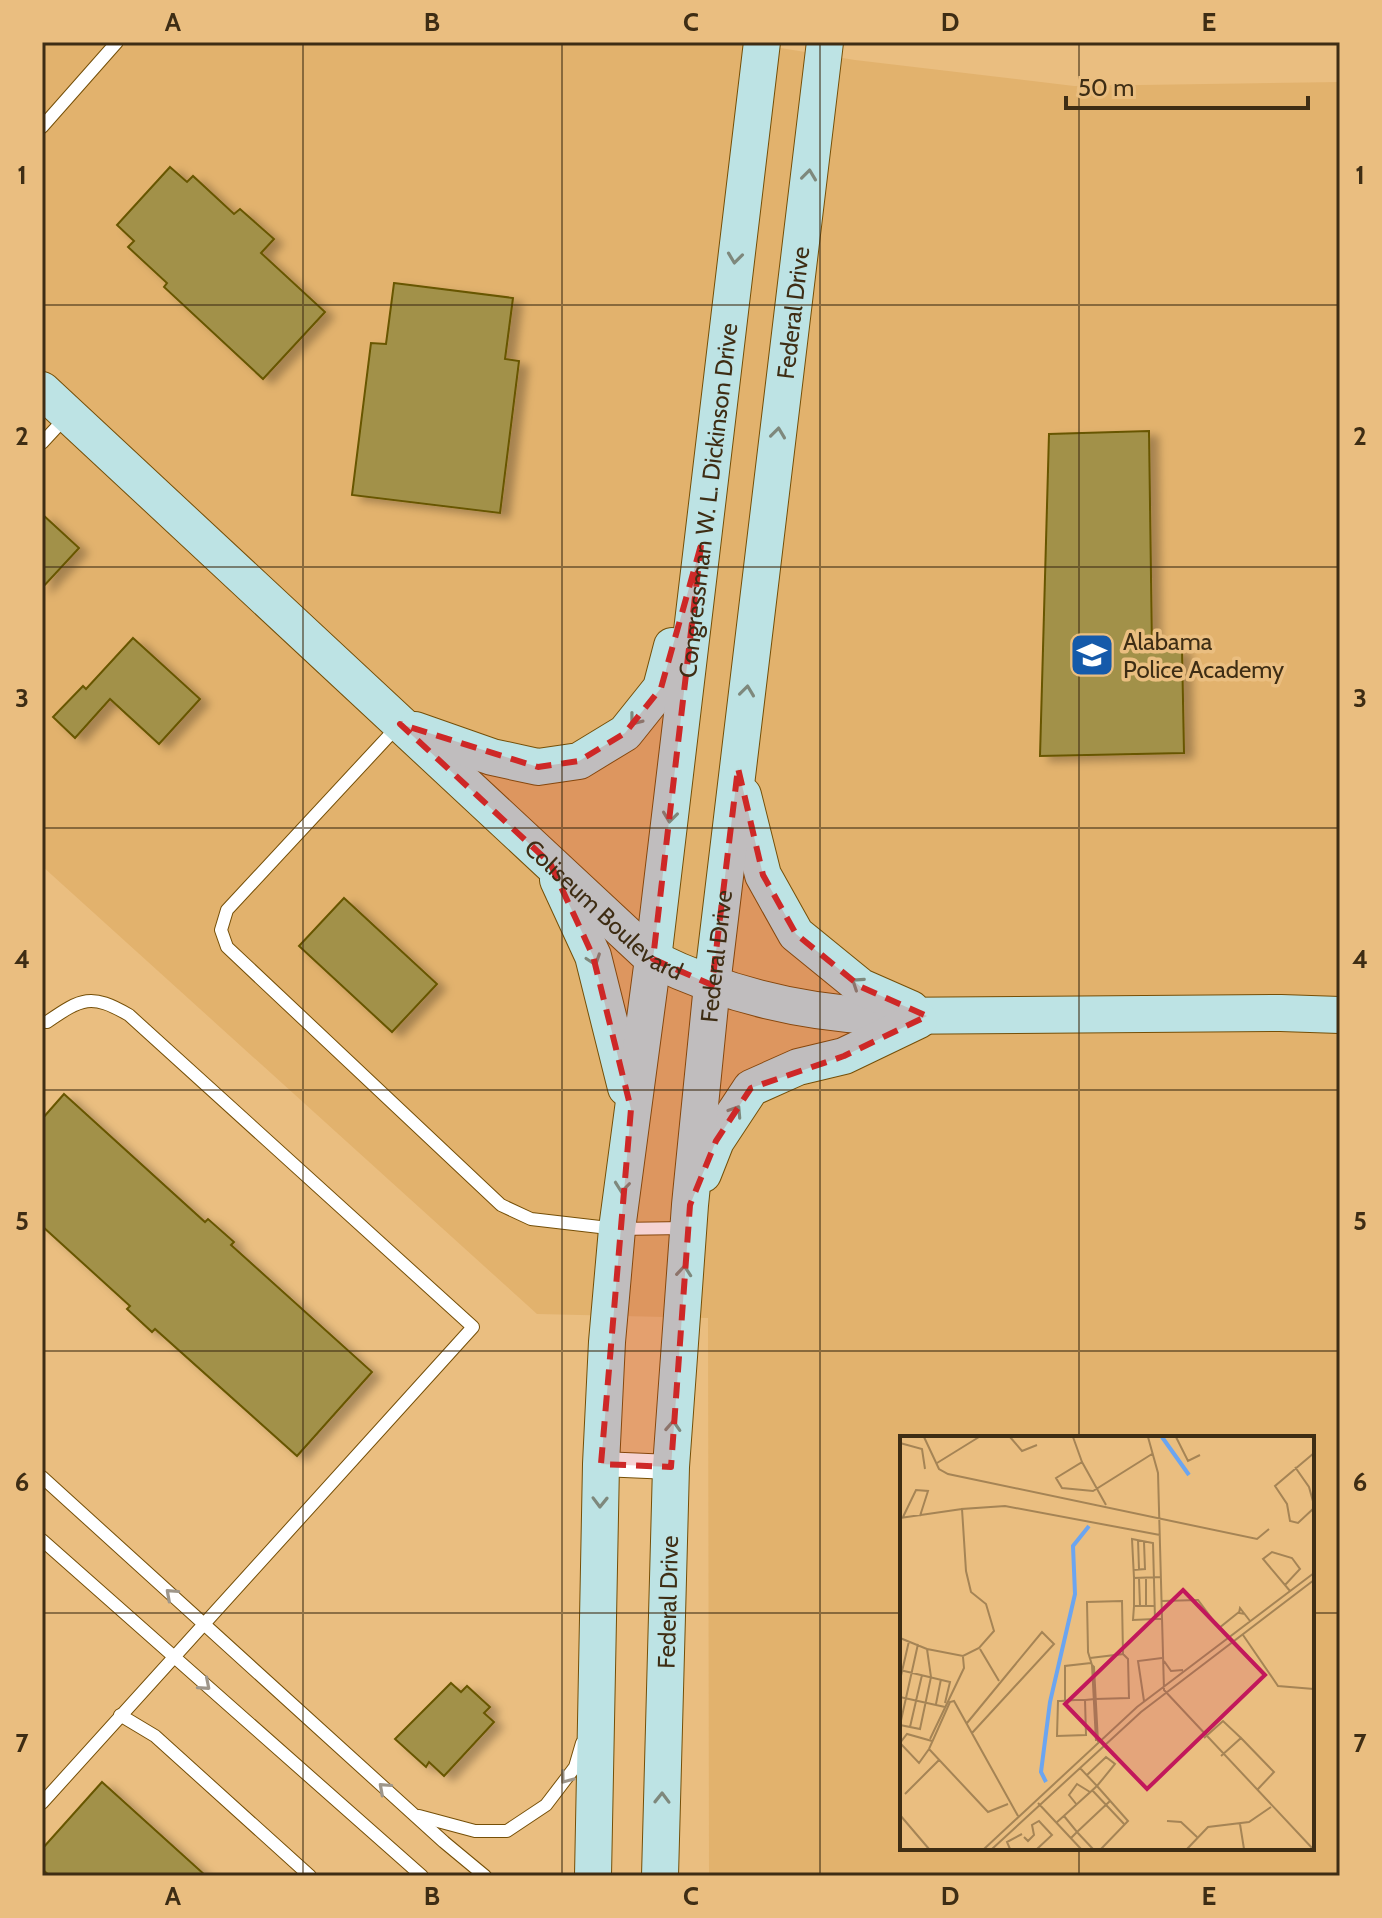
<svg xmlns="http://www.w3.org/2000/svg" width="1382" height="1918" viewBox="0 0 1382 1918" font-family="Cabin,sans-serif">
<defs>
<filter id="shadow"><feDropShadow dx="9" dy="5" stdDeviation="4" flood-color="#0004"/></filter>
</defs>
<rect width="100%" height="100%" fill="#eabe80"/>
<path fill="#e2b26d" fill-rule="evenodd" d="M42 42H743L855 60 1074 86 1340 82V1876H709L708 1318 537 1314 42 866ZM902 1438H1312V1848H902Z"/>
<g fill="#a2914a" stroke="#675601" stroke-width="2" filter="url(#shadow)">
<polygon points="170,167 187,182 193,176 234,214 240,209 274,239 261,253 325,312 263,379 164,287 167,283 128,247 134,241 117,225"/>
<polygon points="394,283 513,298 505,359 519,361 500,513 352,495 371,343 386,344"/>
<polygon points="1149,431 1152,649 1182,648 1184,753 1040,756 1049,434"/>
<polygon points="42,514 79,548 42,588"/>
<polygon points="133,638 200,699 159,744 110,699 75,738 53,717 83,686 86,689"/>
<polygon points="344,898 437,984 392,1032 299,946"/>
<polygon points="64,1094 205,1222 208,1219 234,1242 231,1245 372,1372 297,1456 155,1329 152,1332 127,1309 130,1306 42,1226 42,1119"/>
<polygon points="451,1683 461,1692 467,1686 490,1707 484,1713 494,1722 444,1776 429,1762 426,1767 395,1739"/>
<polygon points="102,1782 206,1876 50,1876 42,1869 42,1849"/>
</g>
<g fill="none" stroke-linecap="round" stroke-linejoin="round">
<g stroke="#754f07" stroke-width="14">
<g id="lane">
<polyline points="42,127 117,42"/>
<polyline points="42,443 67,416"/>
<polyline points="398,726 227,910 221,930 227,947 501,1205 531,1219 617,1229 685,1228"/>
<polyline points="42,1477 444,1842 485,1876"/>
<polyline points="42,1540 422,1876"/>
<polyline points="120,1715 155,1736 310,1876"/>
<path d="M42 1803 473 1327 129 1015C91 993 82 998 47 1022"/>
<polyline points="419,1816 475,1831 507,1831 546,1805 575,1767 582,1743"/>
</g>
</g>
<g stroke="#754f07" stroke-width="26">
<polyline id="street" points="601,1464 671,1467"/>
</g>
<g stroke="#754f07" stroke-width="38">
<g id="secondary">
<path id="s1" d="M42 390 653 959C722 993 798 1012 875 1016L1281 1013 1340 1015"/>
<polyline points="415,730 492,757 538,767 579,761 625,733 661,688 672,646"/>
<polyline points="743,795 763,875 796,934 861,987 911,1009"/>
<polyline points="558,880 593,956 626,1088"/>
<polyline points="703,1174 716,1141 751,1088 798,1067 844,1056 919,1020"/>
<path id="s2" d="M593 1876 601 1464 607 1342 617 1229 653 959 762 42"/>
<path id="s3" d="M660 1876 671 1467 690 1205 712 985 825 42"/>
</g>
</g>
<use href="#lane" stroke="#fff" stroke-width="12"/>
<use href="#street" stroke="#fff" stroke-width="24"/>
<use href="#secondary" stroke="#bde3e4" stroke-width="36"/>
</g>
<defs><path id="oneway-chevron" d="M-2-3.5L2.5 0L-2 3.5" fill="none" stroke-width="1.6" stroke-linecap="round" stroke-linejoin="round" transform="scale(2)"/></defs>
<g stroke="#7e887c">
<use href="#oneway-chevron" transform="translate(809 175) rotate(-83)"/>
<use href="#oneway-chevron" transform="translate(735 258) rotate(97)"/>
<use href="#oneway-chevron" transform="translate(778 433) rotate(-83)"/>
<use href="#oneway-chevron" transform="translate(747 691) rotate(-83)"/>
<use href="#oneway-chevron" transform="translate(635 720) rotate(128)"/>
<use href="#oneway-chevron" transform="translate(670 817) rotate(97)"/>
<use href="#oneway-chevron" transform="translate(594 960) rotate(71)"/>
<use href="#oneway-chevron" transform="translate(857 983) rotate(-146)"/>
<use href="#oneway-chevron" transform="translate(736 1111) rotate(-57)"/>
<use href="#oneway-chevron" transform="translate(622 1187) rotate(96)"/>
<use href="#oneway-chevron" transform="translate(684 1271) rotate(-85)"/>
<use href="#oneway-chevron" transform="translate(673 1426) rotate(-87)"/>
<use href="#oneway-chevron" transform="translate(600 1502) rotate(91)"/>
<use href="#oneway-chevron" transform="translate(662 1798) rotate(-89)"/>
</g>
<g stroke="#9e968a">
<use href="#oneway-chevron" transform="translate(171 1594) rotate(-138)"/>
<use href="#oneway-chevron" transform="translate(205 1685) rotate(41)"/>
<use href="#oneway-chevron" transform="translate(566 1778) rotate(127)"/>
<use href="#oneway-chevron" transform="translate(384 1788) rotate(-138)"/>
</g>
<path fill="#ce2827" fill-opacity="0.2" stroke="#ce2827" stroke-width="6" stroke-dasharray="16 10" stroke-linejoin="round" d="M701 545 653 959 712 985 738 768 763 875 796 934 861 987 927 1016 844 1056 751 1088 716 1141 690 1205 671 1467 601 1464 631 1109 593 956 550 863 400 724 538 767 579 761 625 733 661 688Z"/>
<path fill="none" stroke="#3e2d14" stroke-width="2" stroke-opacity="0.55" d="M303 42V1876M562 42V1876M820 42V1876M1079 42V1438M42 305H1340M42 567H1340M42 828H1340M42 1090H1340M42 1351H1340M42 1613H902M1312 1613H1340M1079 1848V1876"/>
<defs>
<g id="school-square" transform="scale(2.3)"><rect x="-9" y="-9" width="18" height="18" rx="4" fill="#155aaa" stroke="#eabe80"/><path d="M0-5L7-2L0 1L-7-2ZM-4 1L0 2.5L4 1V4Q0 6-4 4Z" fill="#fff"/></g>
</defs>
<g fill-rule="evenodd">
<use href="#school-square" x="1092" y="655"/>
</g>
<g text-anchor="middle" dominant-baseline="central" stroke-width="7" stroke-linejoin="round" paint-order="stroke">
<g font-size="24" fill="#3e2d14" stroke="#eabe80">
<text stroke="none"><textPath href="#s3" startOffset="1570">Federal Drive</textPath></text>
<text stroke="none"><textPath href="#s2" startOffset="1382">Congressman W. L. Dickinson Drive</textPath></text>
<text stroke="none"><textPath href="#s1" startOffset="766">Coliseum Boulevard</textPath></text>
<text stroke="none"><textPath href="#s3" startOffset="922">Federal Drive</textPath></text>
<text stroke="none"><textPath href="#s3" startOffset="274">Federal Drive</textPath></text>
</g>
<g font-size="24" fill="#3e2d14" stroke="#eabe80" text-anchor="start">
<text x="1123" y="641">Alabama<tspan x="1123" dy="28">Police Academy</tspan></text>
</g>
</g>
<g transform="translate(900 1436)">
<rect width="414" height="414" fill="#eabe80"/>
<path fill="none" stroke="#6ba5f0" stroke-width="4" d="M262 1 289 39M146 346 141 336 150 266 175 158 173 110 189 90"/>
<path fill="none" stroke="#a58455" stroke-width="2" d="M24 1 39 33 48 38 357 103 369 93M110 1 122 15 137 9M173 1 182 26 156 42 162 52 193 55 252 18M248 1 258 37 264 254 413 413M276 1 288 25 300 19M0 7 22 13 25 33M414 17 375 50 387 68 390 85 398 87 414 72M182 26 206 69M37 27 79 1M395 31 409 51 414 69M3 81 16 54 28 55 20 80M0 82 62 73M238 104 239 133M233 134 245 133 244 106M234 142 232 103 253 107 255 183H262M239 142 240 170M246 142V170M385 149 400 133 392 122 372 116 363 123 390 155M262 165 298 164 319 192 339 176M234 170 233 184 255 183M254 170H234V142L261 141M345 178 339 177 340 172 350 185M343 199 378 250 414 253M0 202 27 213 31 241 20 293 0 289M27 213 63 220 79 212 94 195 86 168 71 156 66 135 62 73 105 70 260 99M80 213 99 245M190 222 223 218 222 165 187 166 188 214V216L192 229 194 231 198 306M264 225 271 235 283 234M192 229 196 305M0 234 50 246 45 267M0 244 9 205M0 261 45 271M165 264V230L191 227M185 264 186 299 157 300 158 265H161L175 264H185L195 263 229 262 228 223 223 218M244 265 238 225 262 222M36 268 41 243M67 287 142 196 154 208 72 297M0 289 18 208M10 291 22 239M304 302 323 285 341 302M30 303 64 232 63 221M32 305 7 298 0 307 19 327 29 313 50 266 54 265 118 380M29 313 88 376 108 368M321 320 341 302 374 336 358 353M180 332 197 350 215 328 206 321 187 339M192 354 225 389M5 358 39 324M138 367 181 413M177 369 169 359 177 348 190 356M0 379 29 413M164 380 177 396 210 365M267 385 281 386 297 401M156 387 197 350 228 385 201 413M340 388 344 413M124 401 128 405 134 399 132 389 139 385 152 399 137 413M171 402 177 396 193 413M84 413 237 271 414 137M92 413 241 276 414 144M110 413 107 406 122 398M287 413 308 391 349 386 371 371"/>
<path fill="#c2185b" fill-opacity="0.15" stroke="#c2185b" stroke-width="4" d="M283 154 365 239 247 353 165 268Z"/>
<rect width="414" height="414" fill="none" stroke="#3e2d14" stroke-width="4"/>
</g>
<rect width="1382" height="1918" fill="none" stroke="#eabe80" stroke-width="88"/>
<path d="M1066 96v12h242v-12" fill="none" stroke="#3e2d14" stroke-width="4"/>
<text x="1078" y="96" font-size="24" fill="#3e2d14" stroke="#eabe80" stroke-width="6" paint-order="stroke">50 m</text>
<rect x="44" y="44" width="1294" height="1830" fill="none" stroke="#3e2d14" stroke-width="3"/>
<g font-size="26" text-anchor="middle" font-weight="bold" fill="#3e2d14">
<text x="173" y="31">A</text>
<text x="432" y="31">B</text>
<text x="691" y="31">C</text>
<text x="950" y="31">D</text>
<text x="1209" y="31">E</text>
<text x="22" y="184">1</text>
<text x="1360" y="184">1</text>
<text x="22" y="445">2</text>
<text x="1360" y="445">2</text>
<text x="22" y="707">3</text>
<text x="1360" y="707">3</text>
<text x="22" y="968">4</text>
<text x="1360" y="968">4</text>
<text x="22" y="1230">5</text>
<text x="1360" y="1230">5</text>
<text x="22" y="1491">6</text>
<text x="1360" y="1491">6</text>
<text x="22" y="1752">7</text>
<text x="1360" y="1752">7</text>
<text x="173" y="1905">A</text>
<text x="432" y="1905">B</text>
<text x="691" y="1905">C</text>
<text x="950" y="1905">D</text>
<text x="1209" y="1905">E</text>
</g>
</svg>
